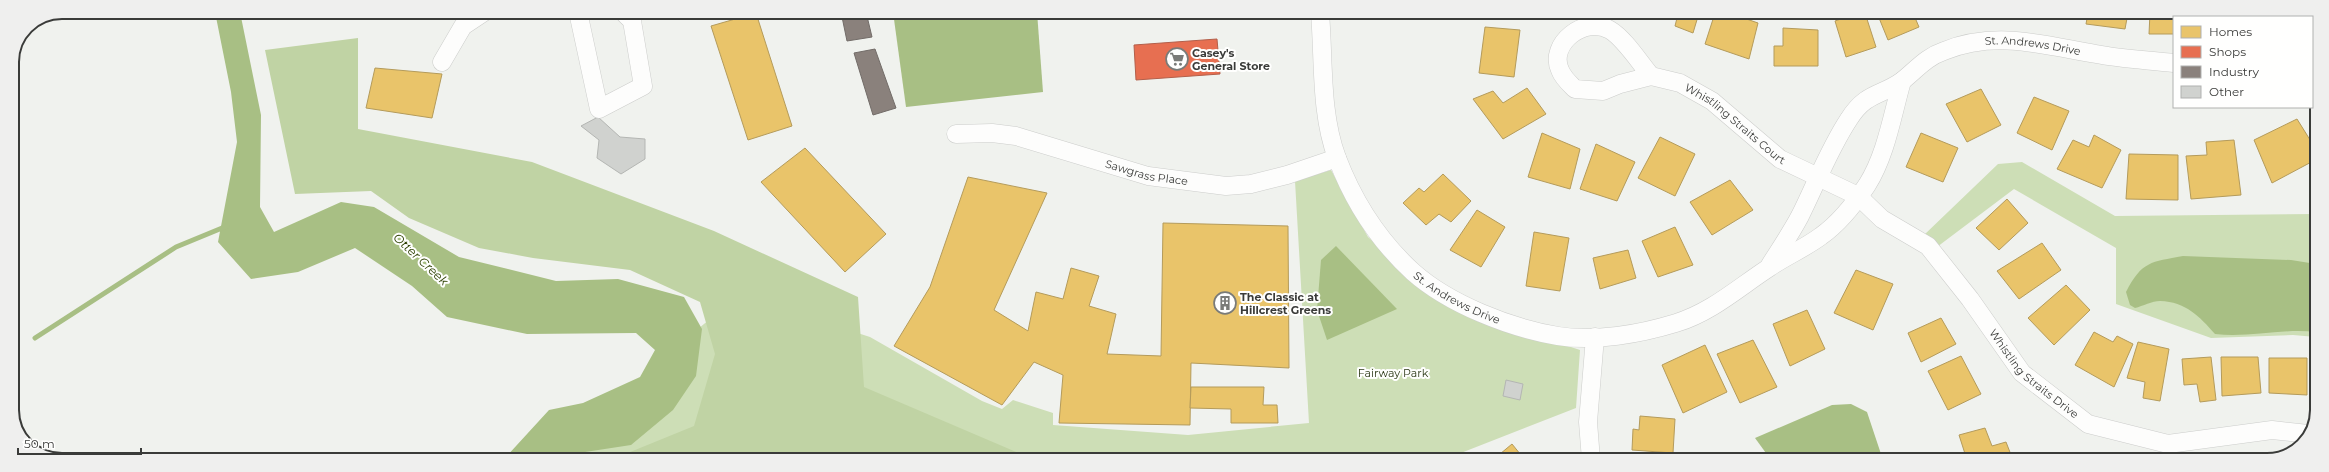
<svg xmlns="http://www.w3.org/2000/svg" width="2329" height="472" viewBox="0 0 2329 472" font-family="Montserrat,sans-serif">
<rect width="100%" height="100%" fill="#f0f2ee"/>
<g fill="#cddeb6">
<polygon points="2022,162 2115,216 2317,214 2316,337 2293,335 2211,338 2116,304 2116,248 2014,189 1937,247 1924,235 1998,164"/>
<polygon points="1331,170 1368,237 1449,307 1580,350 1576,408 1443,460 533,459 543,445 610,419 675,348 739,295 870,337 982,401 1002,409 1013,400 1053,413 1053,425 1188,435 1309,423 1295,181"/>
</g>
<polygon fill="#c0d3a4" points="358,38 358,129 532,162 714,231 858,297 864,387 1023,455 1074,459 613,459 694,426 715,354 700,302 630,270 533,258 479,248 409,218 371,191 295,194 265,50"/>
<g fill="#a8bf84">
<polygon points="215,12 240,12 261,115 260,207 274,232 341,202 374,207 459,257 556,281 618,279 684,297 702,329 696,376 673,410 631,445 572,454 567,459 504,459 549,410 583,403 640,377 655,350 636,333 527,334 447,317 412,286 355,248 298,272 251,279 218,242 237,142 231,92"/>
<polygon points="893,12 1037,12 1043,92 906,107"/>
<polygon points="1336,246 1397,309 1327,340 1317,310 1321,260"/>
<path d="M2183 256 2291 260 2316 264V332C2282 328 2249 338 2215 334 2199 316 2186 302 2160 301 2152 301 2143 306 2135 308L2130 305 2126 292C2142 261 2151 262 2183 256Z"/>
<polygon points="1851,404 1867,412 1883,460 1771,460 1755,438 1832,405"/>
</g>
<g fill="#e9c46a" stroke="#b49b5b">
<polygon points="756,13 792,126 748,140 711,26"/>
<polygon points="1525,13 1537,13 1534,19"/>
<polygon points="1663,13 1699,13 1693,33 1675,26 1677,18"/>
<polygon points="1715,13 1739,13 1738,16 1758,23 1749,59 1705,44"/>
<polygon points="1858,13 1865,13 1876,47 1846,57 1835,21"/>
<polygon points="1877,13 1913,13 1919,27 1888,40"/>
<polygon points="2035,13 2073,13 2072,19"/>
<polygon points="2088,13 2128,13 2125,29 2086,24"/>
<polygon points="2150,13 2188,13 2188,17 2174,17 2174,34 2149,34"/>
<rect x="2211" y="13" width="43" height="4"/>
<polygon points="1485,27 1520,30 1514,77 1479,73"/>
<polygon points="1783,28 1818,30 1818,66 1774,66 1774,46 1783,46"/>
<polygon points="375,68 442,74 432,118 366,108"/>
<polygon points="1527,88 1546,114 1503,139 1473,99 1493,91 1503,103"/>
<polygon points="1981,89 2001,125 1967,142 1946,104"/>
<polygon points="2034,97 2069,111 2052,150 2017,133"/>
<polygon points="2297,119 2317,151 2317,159 2272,183 2254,140"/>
<polygon points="1542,133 1580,149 1570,189 1528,177"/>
<polygon points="1921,133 1958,148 1943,182 1906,167"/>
<polygon points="2094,135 2121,150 2102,188 2057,169 2073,140 2089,147"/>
<polygon points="1660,137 1695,154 1675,196 1638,178"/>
<polygon points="2234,140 2241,195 2191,199 2186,156 2207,155 2206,142"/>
<polygon points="1596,144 1635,162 1617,201 1580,189"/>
<polygon points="805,148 886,234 845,272 761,182"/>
<polygon points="2129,154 2178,155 2178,200 2126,199"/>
<polygon points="1443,174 1471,201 1451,222 1439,214 1426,225 1403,203 1419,188 1424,192"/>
<polygon points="968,177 1047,193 994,310 1028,331 1036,292 1063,299 1071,268 1099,276 1089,306 1116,314 1107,354 1161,356 1163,223 1288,226 1289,368 1191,363 1190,425 1059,423 1063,375 1034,362 1002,405 894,346 930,287"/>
<polygon points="1730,180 1753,210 1712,235 1690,202"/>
<polygon points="2007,199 2028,223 1999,250 1976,228"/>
<polygon points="1477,210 1505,227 1481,267 1450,250"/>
<polygon points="1675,227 1693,265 1658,277 1642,241"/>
<polygon points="1534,232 1569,238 1560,291 1526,286"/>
<polygon points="2042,243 2061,270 2019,299 1997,271"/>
<polygon points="1628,250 1636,278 1600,289 1593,258"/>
<polygon points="1856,270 1893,284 1873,330 1834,313"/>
<polygon points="2066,285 2090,310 2054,345 2028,318"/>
<polygon points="1807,310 1825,349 1790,366 1773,324"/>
<polygon points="1941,318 1956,344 1921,362 1908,333"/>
<polygon points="2094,332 2113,342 2117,336 2133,344 2114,387 2075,365"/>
<polygon points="1753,340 1777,387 1740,403 1717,354"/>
<polygon points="2138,342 2169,349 2160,401 2143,398 2145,382 2127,378"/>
<polygon points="1705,345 1727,392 1683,413 1662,365"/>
<polygon points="1961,356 1981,394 1948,410 1928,371"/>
<polygon points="2211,357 2216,400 2200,402 2197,384 2184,385 2182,359"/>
<polygon points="2221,357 2258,357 2261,393 2222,396"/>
<polygon points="2269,358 2307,358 2307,395 2269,393"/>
<polygon points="1191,387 1264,387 1263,405 1277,405 1278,423 1231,423 1231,409 1190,408"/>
<polygon points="1640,416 1675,419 1673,453 1632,450 1633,429 1639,430"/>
<polygon points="1985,428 1992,446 2006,442 2013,460 1967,460 1959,435"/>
<polygon points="1512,444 1525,460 1493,460 1500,454"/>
</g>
<polygon fill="#e76f51" stroke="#b35f4a" points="1217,39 1220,74 1136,80 1134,45"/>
<g fill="#8a817c" stroke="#726c68">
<polygon points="841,12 866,12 872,37 847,41"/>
<polygon points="875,49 896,108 873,115 854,53"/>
</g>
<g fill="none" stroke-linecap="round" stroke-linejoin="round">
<polyline stroke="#a8bf84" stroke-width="5" points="35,338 176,247 227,226"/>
</g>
<g fill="#d0d2cf" stroke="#b4b6b3">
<polygon points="598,117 620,137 645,139 645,159 621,174 597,158 599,140 581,126"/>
<polygon points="1506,380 1523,384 1520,400 1503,396"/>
</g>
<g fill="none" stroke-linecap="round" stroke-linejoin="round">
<g stroke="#cccdcb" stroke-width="19">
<g id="minor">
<polyline points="578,12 599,109 643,86 632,21 623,12"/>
<path id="s1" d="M1320 13C1324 60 1320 113 1337 158 1353 200 1379 241 1413 272 1449 304 1510 328 1558 336 1595 342 1640 334 1676 323 1712 312 1739 287 1770 267 1786 256 1805 248 1821 236 1838 224 1855 203 1867 185 1886 155 1892 116 1902 81"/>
<polyline points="2312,58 2317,58"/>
<polyline points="442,62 463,26 484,12"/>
<path id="s2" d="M1651 76C1640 63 1624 38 1610 30 1585 15 1548 44 1560 70 1563 78 1570 84 1575 89L1603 91 1620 84 1651 76 1680 83 1712 101 1780 159 1858 196 1882 219 1928 246 1970 299 2022 373 2088 424 2168 444 2272 430 2308 434"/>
<path id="s3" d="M956 134 992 133 1016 136 1148 176 1226 186 1251 184 1287 175 1337 158"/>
<path id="s4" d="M1770 265C1780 249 1791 233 1800 216 1816 184 1829 149 1849 119 1866 92 1881 96 1902 81 1916 70 1926 57 1944 51 1996 30 2043 45 2096 54 2121 59 2148 60 2174 63"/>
<polyline points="1591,460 1588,422 1595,337"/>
</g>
</g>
<use href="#minor" stroke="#fdfdfc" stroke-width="18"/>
</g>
<defs>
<g id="supermarket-ring" transform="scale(1.15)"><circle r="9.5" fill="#fffffe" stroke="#7a7b78" stroke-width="1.5"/><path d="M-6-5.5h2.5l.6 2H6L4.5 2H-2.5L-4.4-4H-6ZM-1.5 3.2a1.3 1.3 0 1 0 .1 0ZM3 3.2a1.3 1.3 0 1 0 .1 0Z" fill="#7a7b78"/></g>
<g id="building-ring" transform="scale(1.15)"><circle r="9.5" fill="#fffffe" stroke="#7a7b78" stroke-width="1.5"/><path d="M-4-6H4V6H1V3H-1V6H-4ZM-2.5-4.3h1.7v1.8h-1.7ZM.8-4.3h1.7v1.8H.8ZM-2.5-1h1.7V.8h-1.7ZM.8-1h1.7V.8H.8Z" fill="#7a7b78"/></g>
</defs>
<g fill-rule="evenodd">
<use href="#supermarket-ring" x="1177" y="59"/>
<use href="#building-ring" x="1225" y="303"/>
</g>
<g text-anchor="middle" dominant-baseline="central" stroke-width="4" stroke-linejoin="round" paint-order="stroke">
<g font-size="11" fill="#3a3b39" stroke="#fffffe">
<text stroke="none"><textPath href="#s4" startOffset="375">St. Andrews Drive</textPath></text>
<text stroke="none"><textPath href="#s2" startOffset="345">Whistling Straits Court</textPath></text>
<text stroke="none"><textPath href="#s3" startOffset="196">Sawgrass Place</textPath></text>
<text stroke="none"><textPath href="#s1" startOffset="336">St. Andrews Drive</textPath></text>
<text stroke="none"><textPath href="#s2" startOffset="742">Whistling Straits Drive</textPath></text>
</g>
<g font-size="11" font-weight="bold" fill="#3a3b39" stroke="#fffffe" text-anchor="start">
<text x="1192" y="53">Casey's<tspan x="1192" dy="13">General Store</tspan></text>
<text x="1240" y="297">The Classic at<tspan x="1240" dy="13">Hillcrest Greens</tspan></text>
</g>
<g font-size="11" fill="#2c3917" stroke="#fffffe">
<text x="1393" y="373">Fairway Park</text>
</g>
<g font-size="12" font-style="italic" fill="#2c3f00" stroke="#fffffe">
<text transform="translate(421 259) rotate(43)">Otter Creek</text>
</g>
</g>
<path d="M0 0H2329V472H0ZM62 19H2267A43 43 0 0 1 2310 62V410A43 43 0 0 1 2267 453H62A43 43 0 0 1 19 410V62A43 43 0 0 1 62 19Z" fill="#efefee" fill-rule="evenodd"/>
<path fill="none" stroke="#3a3b39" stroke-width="2" d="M62 19H2267A43 43 0 0 1 2310 62V410A43 43 0 0 1 2267 453H62A43 43 0 0 1 19 410V62A43 43 0 0 1 62 19Z"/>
<rect x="2173" y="16" width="140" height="92" fill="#fffffe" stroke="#b0b1af"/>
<rect x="2181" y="26" width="20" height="12" fill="#e9c46a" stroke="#b0b1af"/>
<text x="2209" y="36" font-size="12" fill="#3a3b39">Homes</text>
<rect x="2181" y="46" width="20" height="12" fill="#e76f51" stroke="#b0b1af"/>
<text x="2209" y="56" font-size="12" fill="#3a3b39">Shops</text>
<rect x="2181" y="66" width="20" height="12" fill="#8a817c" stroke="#b0b1af"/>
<text x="2209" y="76" font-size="12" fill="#3a3b39">Industry</text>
<rect x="2181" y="86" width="20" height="12" fill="#d0d2cf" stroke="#b0b1af"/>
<text x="2209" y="96" font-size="12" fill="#3a3b39">Other</text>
<path d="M18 448v6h123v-6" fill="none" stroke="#3a3b39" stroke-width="2"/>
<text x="24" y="448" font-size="12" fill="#3a3b39" stroke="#fffffe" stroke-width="3" paint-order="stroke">50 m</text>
</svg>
